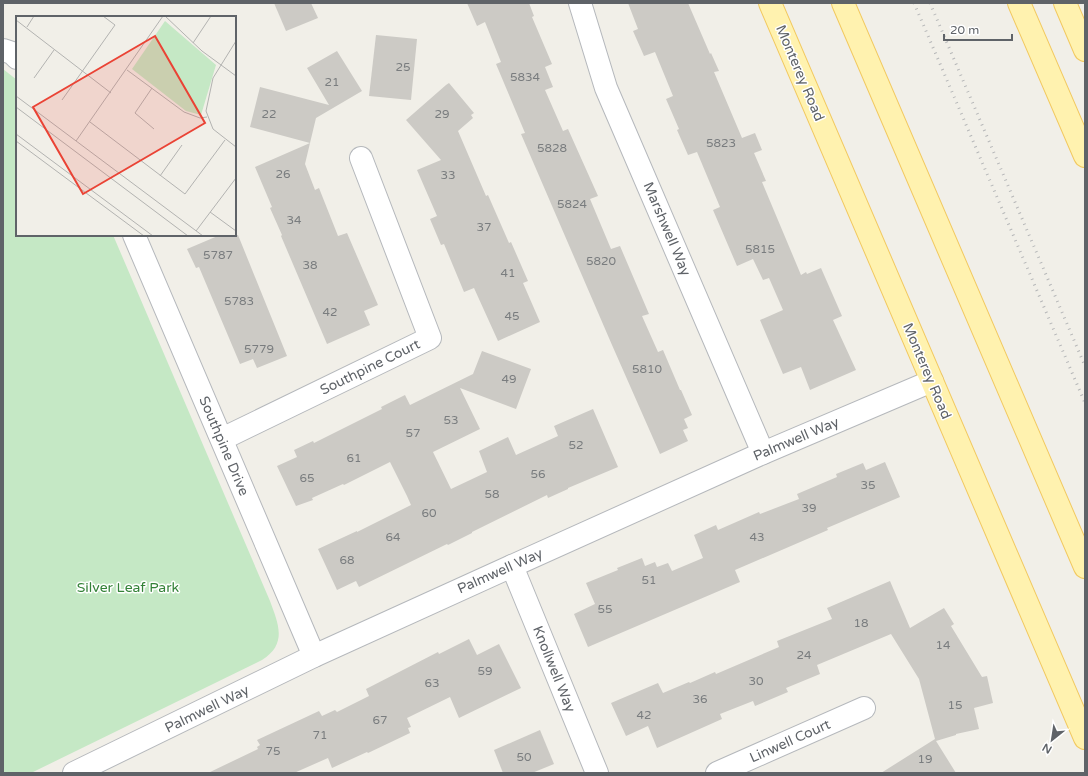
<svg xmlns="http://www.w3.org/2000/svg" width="1088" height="776" viewBox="0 0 1088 776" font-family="'Varela Round',sans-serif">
<rect width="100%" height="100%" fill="#f1efe8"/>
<path fill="#c5e8c5" d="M3 69 17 80V235H113L270 601C278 623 288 644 262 660L31 773H3Z"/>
<g fill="#cccac5">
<polygon points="274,3 311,3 318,18 286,31"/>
<polygon points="467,3 529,3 534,16 532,17 552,64 545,67 553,87 545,90 563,131 568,129 598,196 590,199 611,249 620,246 649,314 642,316 658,352 663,350 680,390 681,390 692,415 684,419 688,428 683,430 688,441 660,454 612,345 521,134 525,133 496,64 501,62 485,22 477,26"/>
<polygon points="628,3 688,3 710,54 711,53 719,71 714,72 742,138 755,133 762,150 754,153 766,181 762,182 801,275 806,272 807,274 821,268 842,316 833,320 856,370 810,390 801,367 783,374 760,320 783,310 769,278 763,280 753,259 737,266 713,210 720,207 697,152 688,155 677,130 679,129 666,99 673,96 655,52 644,56 633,31 638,29"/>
<polygon points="376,35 417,39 411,100 369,96"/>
<polygon points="337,51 362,91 316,118 310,143 250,127 260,87 329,105 307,68"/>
<polygon points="449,83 474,113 471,115 473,118 458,131 486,196 488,195 509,243 511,242 528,281 523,283 540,322 498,341 474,288 464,292 444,244 441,245 430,219 437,216 417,170 441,160 406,120 446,85"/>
<polygon points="310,143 305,164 315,190 319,188 338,236 347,233 378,305 364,311 370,325 327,344 281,236 282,235 270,208 272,207 255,167"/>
<polygon points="220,235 238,235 287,356 257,368 253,359 240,364 199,267 196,268 187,249"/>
<polygon points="482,351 531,369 516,409 460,388 480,429 433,452 451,489 487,472 479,451 508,437 516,455 558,436 554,426 593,409 618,467 568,488 568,489 548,498 547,495 472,532 472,533 448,545 447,544 359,587 356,581 337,590 318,549 357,531 357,532 411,505 407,496 390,462 344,485 343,484 312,498 313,500 296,506 277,466 297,457 294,450 313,441 314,443 382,409 381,407 405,395 410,405 473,374"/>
<polygon points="885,462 900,497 827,528 828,530 735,570 740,582 588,647 574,614 595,604 586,583 618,570 617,568 642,558 645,566 655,562 657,567 668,563 672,571 703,558 694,535 716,525 718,530 759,512 760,514 799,499 797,494 837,477 836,474 863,463 866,470"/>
<polygon points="890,581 910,628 944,608 954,624 951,626 982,677 987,676 993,703 974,708 979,729 956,734 956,735 936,741 956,773 881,773 935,739 919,679 891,634 817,665 820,674 786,688 788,692 755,706 753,701 720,714 722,719 657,748 648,726 626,736 611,703 658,683 663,693 689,682 690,683 715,672 716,674 779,647 777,641 832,619 827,608"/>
<polygon points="469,639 477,655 499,644 521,688 459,718 450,697 407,718 411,727 408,728 410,733 368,753 367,752 332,768 328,758 294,773 208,773 258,749 257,747 260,745 257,740 319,711 322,716 335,710 337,712 369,696 366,689 438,652 439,654"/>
<polygon points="540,730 554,764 532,773 503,773 494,750"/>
</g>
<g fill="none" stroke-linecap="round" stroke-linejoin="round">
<g stroke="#b5b8bc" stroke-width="24">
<g id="minor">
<polyline points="580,3 606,88 763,453"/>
<polyline points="3,50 12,53 17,58"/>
<polyline points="134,235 314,656"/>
<polyline points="222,439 430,338 361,158"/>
<polyline points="512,566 597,773"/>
<polyline points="74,773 314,656 512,566 763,453 932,381"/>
<polyline points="717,773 864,708"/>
</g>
</g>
<g stroke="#f2c960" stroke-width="24">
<g id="major">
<polyline points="770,3 1085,738"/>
<polyline points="843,3 1085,567"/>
<polyline points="1019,3 1085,156"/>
<polyline points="1065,3 1085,50"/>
</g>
</g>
<use href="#minor" stroke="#fff" stroke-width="22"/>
<use href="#major" stroke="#fff2af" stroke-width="22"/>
<g stroke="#b6b7b8" stroke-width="3" stroke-dasharray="1 5" stroke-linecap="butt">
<polyline points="914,3 1085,403"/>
<polyline points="930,3 1085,366"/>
</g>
</g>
<g text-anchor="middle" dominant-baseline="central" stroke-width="3" stroke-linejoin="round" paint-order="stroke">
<g font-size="12" fill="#7a7d7f">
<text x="403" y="67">25</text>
<text x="525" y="77">5834</text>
<text x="332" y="82">21</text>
<text x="269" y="114">22</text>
<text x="442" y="114">29</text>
<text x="721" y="143">5823</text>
<text x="552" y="148">5828</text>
<text x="283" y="174">26</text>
<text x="448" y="175">33</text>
<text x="572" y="204">5824</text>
<text x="294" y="220">34</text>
<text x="484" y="227">37</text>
<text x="760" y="249">5815</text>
<text x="218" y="255">5787</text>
<text x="601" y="261">5820</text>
<text x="310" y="265">38</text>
<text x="508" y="273">41</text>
<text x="239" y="301">5783</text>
<text x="330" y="312">42</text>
<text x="512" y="316">45</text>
<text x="259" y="349">5779</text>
<text x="647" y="369">5810</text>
<text x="509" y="379">49</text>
<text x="451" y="420">53</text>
<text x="413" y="433">57</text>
<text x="576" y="445">52</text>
<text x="354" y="458">61</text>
<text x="538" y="474">56</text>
<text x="307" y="478">65</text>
<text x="868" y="485">35</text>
<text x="492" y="494">58</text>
<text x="809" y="508">39</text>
<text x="429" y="513">60</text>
<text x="393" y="537">64</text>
<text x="757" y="537">43</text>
<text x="347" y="560">68</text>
<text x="649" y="580">51</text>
<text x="605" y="609">55</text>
<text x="861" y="623">18</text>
<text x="943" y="645">14</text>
<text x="804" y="655">24</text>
<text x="485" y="671">59</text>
<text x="756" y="681">30</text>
<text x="432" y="683">63</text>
<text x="700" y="699">36</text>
<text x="955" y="705">15</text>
<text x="644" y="715">42</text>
<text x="380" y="720">67</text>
<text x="320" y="735">71</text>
<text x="273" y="751">75</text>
<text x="524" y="757">50</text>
<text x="925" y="759">19</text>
</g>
<g font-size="14" fill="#5f6368" stroke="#fff">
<text transform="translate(800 73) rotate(67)">Monterey Road</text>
<text transform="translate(667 229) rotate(67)">Marshwell Way</text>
<text transform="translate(370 367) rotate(-26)">Southpine Court</text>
<text transform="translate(927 371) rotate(67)">Monterey Road</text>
<text transform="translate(796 439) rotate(-23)">Palmwell Way</text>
<text transform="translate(224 446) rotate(67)">Southpine Drive</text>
<text transform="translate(500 571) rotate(-24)">Palmwell Way</text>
<text transform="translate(554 669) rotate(68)">Knollwell Way</text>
<text transform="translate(207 709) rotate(-26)">Palmwell Way</text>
<text transform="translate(790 741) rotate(-24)">Linwell Court</text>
</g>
<g font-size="14" fill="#348238" stroke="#fff">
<text x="128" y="587">Silver Leaf Park</text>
</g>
</g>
<g transform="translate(16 16)">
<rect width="220" height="220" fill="#f1efe8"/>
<path d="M149 5 200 49 185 99 170 95 116 53Z" fill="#c5e8c5"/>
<path fill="none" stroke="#b3b3b1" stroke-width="1" d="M149 0 186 35 220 60M0 4 95 77M11 11 18 0M220 25 197 62 190 95 197 113 220 131M177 27 195 0M111 54 168 96 184 102 191 101M18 62 38 34M136 72 119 97 138 113M0 80 187 220M46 84 99 9 87 0M0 91 172 220M74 106 169 178 209 124M0 118 137 220M0 125 128 220M60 125 147 0M144 160 166 129M194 196 220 215M180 215 220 162"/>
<path fill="#ea4335" fill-opacity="0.15" stroke="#ea4335" stroke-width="2" d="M139 20 189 107 67 178 17 91Z"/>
<rect width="220" height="220" fill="none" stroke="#5f6368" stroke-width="2"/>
</g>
<rect width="1088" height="776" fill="none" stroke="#5f6368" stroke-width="8"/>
<g transform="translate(1052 740) rotate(210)" stroke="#ffffff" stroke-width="3" paint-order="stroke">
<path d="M0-3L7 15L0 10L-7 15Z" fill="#5f6368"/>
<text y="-6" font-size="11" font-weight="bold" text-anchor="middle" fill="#5f6368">N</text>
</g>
<path d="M944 34v6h68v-6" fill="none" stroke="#5f6368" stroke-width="2"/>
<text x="950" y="34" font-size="12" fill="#5f6368" stroke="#ffffff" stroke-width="3" paint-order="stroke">20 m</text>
</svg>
